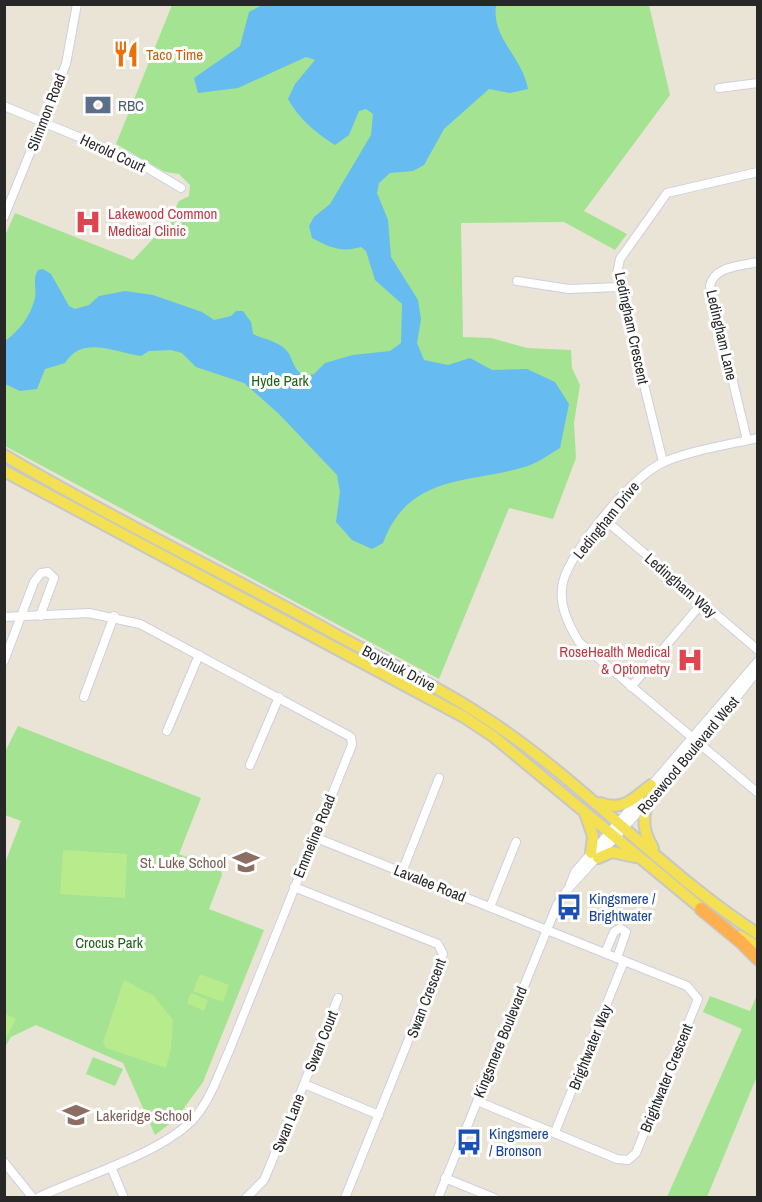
<svg xmlns="http://www.w3.org/2000/svg" width="762" height="1202" viewBox="0 0 762 1202" font-family="'Archivo Narrow',sans-serif">
<rect width="100%" height="100%" fill="#eae4d7"/>
<g fill="#a4e391">
<polygon points="172,5 649,5 670,95 584,211 627,234 615,250 564,222 461,223 463,337 491,338 527,348 571,350 572,368 580,385 574,423 576,458 553,519 509,508 439,679 5,446 4,238 15,213 133,260 168,223 179,201 189,196 190,185 179,174 165,172 116,144"/>
<polygon points="18,726 201,798 179,854 221,870 222,875 209,909 264,930 203,1082 176,1119 155,1135 123,1063 36,1025 11,1037 5,1047 5,863 21,821 5,815 4,754"/>
<polygon points="757,995 757,1076 707,1197 667,1197 742,1029 703,1012 710,996 750,1011"/>
<polygon points="93,1057 123,1069 115,1086 86,1074"/>
</g>
<g fill="#b8eb8c">
<polygon points="63,850 127,854 125,898 60,894"/>
<polygon points="200,974 229,985 223,1002 193,991"/>
<polygon points="124,980 154,996 173,1020 171,1049 166,1068 106,1048 103,1042"/>
<polygon points="191,993 208,1000 204,1011 187,1003"/>
<polygon points="5,1014 16,1019 5,1040"/>
</g>
<path fill="#66bbf0" d="M262 5H496C491 38 523 58 528 89L510 93 489 89 444 129 424 165 413 171 390 173 379 183 377 193 388 220 391 257 418 300 421 319 417 343 424 360 448 365 470 358 492 370 527 369 555 382 569 404 560 448C550 454 539 462 528 466 469 484 409 473 383 543L372 549 352 540 336 522 340 492 337 475 279 414 244 383 196 367 182 353 171 350 149 351 141 356C114 352 82 335 65 363L45 369 37 389 20 391 5 384V341C20 330 30 317 35 298 37 288 32 280 38 270L43 269 51 274 69 306 75 309 89 305 99 296 125 291 153 295 202 312 214 320 231 316 236 311H243L251 322 253 334C263 339 277 341 285 349 294 357 291 369 305 376L314 374 325 363 353 355 390 351 401 343 402 304 375 280 366 251 361 247C341 253 329 247 312 238L309 226 314 217 330 204 371 135 373 114 366 109 359 111 349 135 335 145C316 133 299 119 288 99L295 84 315 60 306 57 238 88 198 93 194 78 240 46 249 12Z"/>
<g fill="none" stroke-linecap="round" stroke-linejoin="round">
<g stroke="#cdcee1" stroke-width="10">
<g id="minor">
<polyline points="719,88 758,83"/>
<polyline points="4,106 134,160 181,188"/>
<polyline points="4,217 66,64 77,4"/>
<polyline points="517,281 569,289 620,287"/>
<path d="M758 438C727 445 693 450 664 462 634 474 571 550 563 582 558 604 568 624 579 642L758 793"/>
<path d="M747 440 710 286C714 266 740 266 758 262"/>
<polyline points="663,462 620,287 617,274 620,259 667,193 758,172"/>
<polyline points="604,519 758,650"/>
<path d="M4 617 89 613 140 624 351 737 352 745 229 1051C219 1073 211 1098 196 1116 167 1152 80 1177 37 1198"/>
<polyline points="4,661 34,582 41,573 48,572 54,578 40,616"/>
<polyline points="631,687 702,603"/>
<polyline points="84,697 114,616"/>
<polyline points="167,731 199,655"/>
<polyline points="250,765 279,697"/>
<polyline points="649,788 758,661"/>
<polyline points="314,837 687,986 698,999 636,1153 628,1160 617,1159 477,1101"/>
<polyline points="402,872 439,778"/>
<polyline points="570,885 575,872 639,799"/>
<polyline points="294,887 438,944 443,954 345,1198"/>
<polyline points="490,907 516,842"/>
<polyline points="605,953 614,932 620,928 626,932 617,958"/>
<polyline points="304,1084 338,998"/>
<polyline points="555,1132 624,961"/>
<polyline points="4,1162 33,1198"/>
<polyline points="111,1167 124,1198"/>
<polyline points="445,1178 494,1198"/>
<polyline points="246,1198 264,1180 304,1084 379,1115"/>
<polyline points="438,1198 557,905 568,889 700,744 758,670"/>
</g>
</g>
<g stroke="#c7c7c7" stroke-width="14">
<g id="major">
<path d="M4 455C112 519 225 573 335 634 384 661 434 684 481 715 580 778 659 870 758 934"/>
<polyline points="4,471 464,717 494,737 707,913"/>
<path d="M648 801C642 819 643 831 653 848"/>
<path d="M600 803C623 812 634 798 651 785"/>
<polyline points="585,813 593,836 591,853"/>
<polyline points="598,858 612,852 635,857"/>
<polyline points="740,936 758,947"/>
</g>
</g>
<g stroke="#c7c7c7" stroke-width="15">
<polyline id="highway" points="701,909 741,942 758,959"/>
</g>
<use href="#minor" stroke="#fff" stroke-width="8"/>
<use href="#major" stroke="#f3e053" stroke-width="10"/>
<use href="#highway" stroke="#ffaf4d" stroke-width="12"/>
</g>
<defs>
<g id="restaurant-bare" transform="scale(2.07)"><path d="M-5-6h1v4h1v-4h1v4h1v-4h1v5L-1.5 .5V6h-2V.5L-5-1ZM5-6V6H3V1.5H1.5Q1.5-4 5-6Z" fill="#e8710a" stroke="#fff" stroke-width="2.5" paint-order="stroke"/></g>
<g id="bank-bare" transform="scale(2.07)"><path d="M-6-4H6V4H-6ZM0-2.3a2.3 2.3 0 1 0 0 4.6a2.3 2.3 0 1 0 0-4.6Z" fill="#5c6f8a" stroke="#fff" stroke-width="2.5" paint-order="stroke"/></g>
<g id="hospital-bare" transform="scale(2.07)"><path d="M-5-5h3v3.5h4V-5h3V5h-3V1.5h-4V5h-3Z" fill="#e0444e" stroke="#fff" stroke-width="2.5" paint-order="stroke"/></g>
<g id="school-bare" transform="scale(2.07)"><path d="M0-5L7-2L0 1L-7-2ZM-4 1L0 2.5L4 1V4Q0 6-4 4Z" fill="#8d6e63" stroke="#fff" stroke-width="2.5" paint-order="stroke"/></g>
<g id="bus-bare" transform="scale(2.07)"><path d="M-5-6H5V4H4V6H2V4H-2V6H-4V4H-5ZM-3.5-4V0h7V-4ZM-3.5 1.2v1.5H-2V1.2ZM2 1.2v1.5H3.5V1.2Z" fill="#1a4fb4" stroke="#fff" stroke-width="2.5" paint-order="stroke"/></g>
</defs>
<g fill-rule="evenodd">
<use href="#restaurant-bare" x="126" y="54"/>
<use href="#bank-bare" x="98" y="105"/>
<use href="#hospital-bare" x="88" y="222"/>
<use href="#hospital-bare" x="690" y="660"/>
<use href="#school-bare" x="246" y="862"/>
<use href="#bus-bare" x="569" y="907"/>
<use href="#school-bare" x="76" y="1115"/>
<use href="#bus-bare" x="469" y="1142"/>
</g>
<g text-anchor="middle" dominant-baseline="central" stroke-width="6" stroke-linejoin="round" paint-order="stroke">
<g font-size="15" fill="#c56008" stroke="#fff" text-anchor="start">
<text x="146" y="54">Taco Time</text>
</g>
<g font-size="15" fill="#4e5e75" stroke="#fff" text-anchor="start">
<text x="118" y="105">RBC</text>
</g>
<g font-size="15" fill="#272727" stroke="#fff">
<text transform="translate(46 112) rotate(-69)">Slimmon Road</text>
<text transform="translate(113 153) rotate(25)">Herold Court</text>
<text transform="translate(632 328) rotate(78)">Ledingham Crescent</text>
<text transform="translate(722 335) rotate(77)">Ledingham Lane</text>
<text transform="translate(606 520) rotate(-51)">Ledingham Drive</text>
<text transform="translate(681 585) rotate(41)">Ledingham Way</text>
<text transform="translate(399 668) rotate(28)">Boychuk Drive</text>
<text transform="translate(688 755) rotate(-50)">Rosewood Boulevard West</text>
<text transform="translate(314 836) rotate(-68)">Emmeline Road</text>
<text transform="translate(430 883) rotate(22)">Lavalee Road</text>
<text transform="translate(426 998) rotate(-69)">Swan Crescent</text>
<text transform="translate(321 1041) rotate(-68)">Swan Court</text>
<text transform="translate(500 1042) rotate(-68)">Kingsmere Boulevard</text>
<text transform="translate(590 1047) rotate(-68)">Brightwater Way</text>
<text transform="translate(666 1078) rotate(-68)">Brightwater Crescent</text>
<text transform="translate(288 1123) rotate(-68)">Swan Lane</text>
</g>
<g font-size="15" fill="#be3a42" stroke="#fff" text-anchor="start">
<text x="108" y="213">Lakewood Common<tspan x="108" dy="17">Medical Clinic</tspan></text>
<text x="670" y="651" text-anchor="end">RoseHealth Medical<tspan x="670" dy="17">&amp; Optometry</tspan></text>
</g>
<g font-size="15" fill="#1e6317" stroke="#fff">
<text x="280" y="380">Hyde Park</text>
<text x="109" y="942">Crocus Park</text>
</g>
<g font-size="15" fill="#785e54" stroke="#fff" text-anchor="end">
<text x="226" y="862">St. Luke School</text>
<text x="96" y="1115" text-anchor="start">Lakeridge School</text>
</g>
<g font-size="15" fill="#164399" stroke="#fff" text-anchor="start">
<text x="589" y="898">Kingsmere /<tspan x="589" dy="17">Brightwater</tspan></text>
<text x="489" y="1133">Kingsmere<tspan x="489" dy="17">/ Bronson</tspan></text>
</g>
</g>
<rect width="762" height="1202" fill="none" stroke="#272727" stroke-width="12"/>
</svg>
